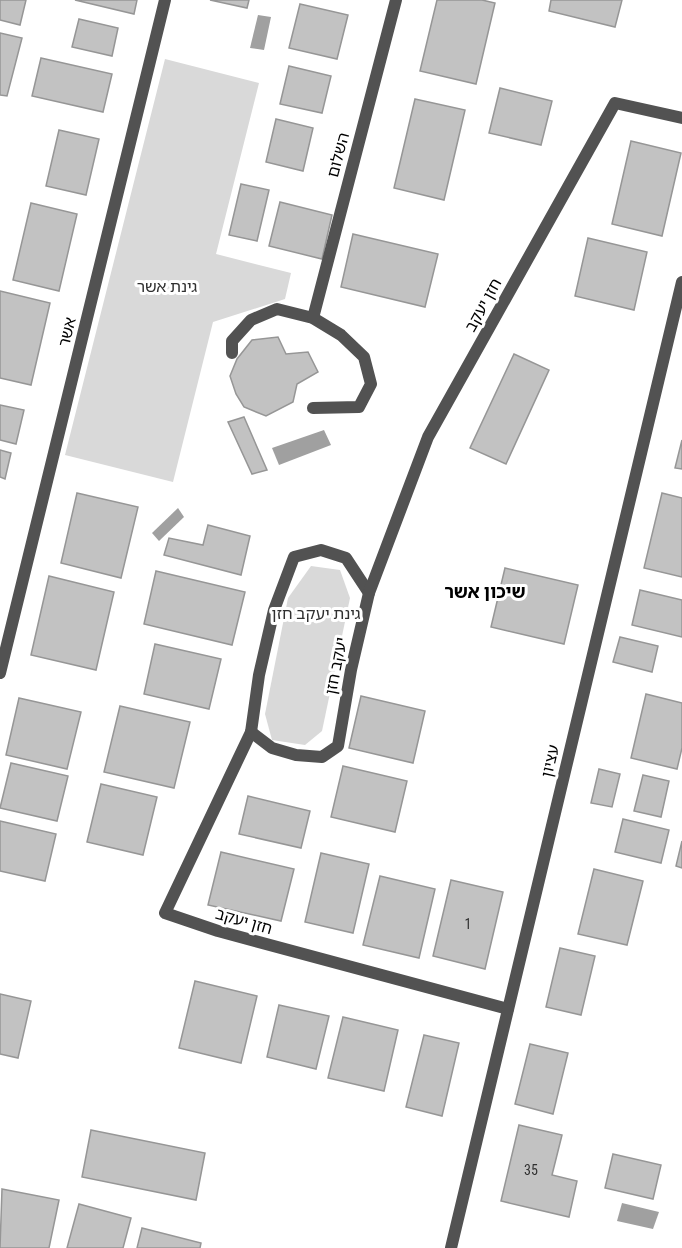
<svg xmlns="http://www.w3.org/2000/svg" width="682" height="1248" viewBox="0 0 682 1248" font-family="'Roboto Condensed','Noto Sans Hebrew',sans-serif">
<rect width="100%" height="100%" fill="#fff"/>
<g fill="#d9d9d9">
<polygon points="165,59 259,83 216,254 291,273 285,299 213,322 173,482 65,455"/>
<polygon points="311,566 340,570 350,598 322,731 305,745 272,740 265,714 288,598"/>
</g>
<g fill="#a0a0a0">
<polygon points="258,15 271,17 264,50 250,48"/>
<polygon points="324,430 331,445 279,465 272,448"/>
<polygon points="178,508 184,517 159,541 152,533"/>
<polygon points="622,1203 659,1212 653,1229 617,1221"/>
</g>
<g fill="#c2c2c2" stroke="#969696" stroke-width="1.5">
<polygon points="0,0 26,0 20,25 0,20"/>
<polygon points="75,0 137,0 134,14"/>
<polygon points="210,0 249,0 247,8"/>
<polygon points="437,0 482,0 495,3 476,84 420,71"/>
<polygon points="551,0 622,0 615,27 549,11"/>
<polygon points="300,4 348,15 337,59 289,48"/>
<polygon points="79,19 118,28 112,56 72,47"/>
<polygon points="0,33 22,38 7,96 0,95"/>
<polygon points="41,58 112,74 103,112 32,96"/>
<polygon points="289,66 331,76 322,113 280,104"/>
<polygon points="500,88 552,101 541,145 489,133"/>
<polygon points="415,99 465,110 444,200 394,188"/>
<polygon points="276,119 313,128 303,171 266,162"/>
<polygon points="59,130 99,139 86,195 46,186"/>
<polygon points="631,141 681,153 662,236 612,224"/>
<polygon points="241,184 269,190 257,241 229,235"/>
<polygon points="280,202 332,215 322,259 269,246"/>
<polygon points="31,203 77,214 59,291 13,280"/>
<polygon points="353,234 438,254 425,307 341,287"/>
<polygon points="588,238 647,252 634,310 575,296"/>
<polygon points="0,291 50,303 31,385 0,378"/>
<polygon points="278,337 286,354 308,352 318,372 297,384 293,402 266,416 244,407 236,394 230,376 237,359 252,340"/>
<polygon points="514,354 549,370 506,464 470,448"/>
<polygon points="0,405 24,410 16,444 0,440"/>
<polygon points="244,417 267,470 252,474 228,422"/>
<polygon points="682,440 682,469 675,468"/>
<polygon points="0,450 11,453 5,479 0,477"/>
<polygon points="77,493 138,507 121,578 61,563"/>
<polygon points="662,493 682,498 682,577 644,568"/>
<polygon points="208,525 250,536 241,575 164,555 169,538 203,545"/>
<polygon points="505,568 578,585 564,644 491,627"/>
<polygon points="156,571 245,592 232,645 144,624"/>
<polygon points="49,576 114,592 96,670 31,655"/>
<polygon points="640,590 682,600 682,637 632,625"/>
<polygon points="620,637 658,646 652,672 613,662"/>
<polygon points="155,644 221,659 209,709 144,694"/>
<polygon points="646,694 682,703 682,748 677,769 631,758"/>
<polygon points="361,696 425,711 413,763 349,748"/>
<polygon points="19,698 81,712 67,769 6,755"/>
<polygon points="120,706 190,722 174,788 104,772"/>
<polygon points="11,763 68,776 57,821 0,808"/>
<polygon points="343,766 407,781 395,832 331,817"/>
<polygon points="599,769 620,774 612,807 591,803"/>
<polygon points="643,775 669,781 661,817 634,811"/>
<polygon points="101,784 157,797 143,855 87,842"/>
<polygon points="248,796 310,811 301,848 239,834"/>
<polygon points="623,819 669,830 661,863 615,852"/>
<polygon points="0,821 56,834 45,881 0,871"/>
<polygon points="682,841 682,868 676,866"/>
<polygon points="221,852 294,869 281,921 208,905"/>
<polygon points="321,853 369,864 353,933 305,922"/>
<polygon points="594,869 643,881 627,945 578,934"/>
<polygon points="380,876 435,889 419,958 363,945"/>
<polygon points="451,880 503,892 485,969 433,956"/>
<polygon points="560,948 595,956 581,1015 546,1007"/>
<polygon points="195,981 257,996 241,1063 179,1048"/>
<polygon points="0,994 31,1001 18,1058 0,1054"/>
<polygon points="279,1005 329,1016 316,1069 267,1057"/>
<polygon points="343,1017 398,1030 384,1091 328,1078"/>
<polygon points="424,1035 459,1043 442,1116 406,1107"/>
<polygon points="530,1044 568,1053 553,1114 515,1104"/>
<polygon points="519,1125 562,1135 552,1175 577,1181 569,1217 501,1201"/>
<polygon points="91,1130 205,1153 196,1200 82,1177"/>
<polygon points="613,1154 661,1165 653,1199 605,1188"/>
<polygon points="2,1189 59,1200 49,1248 0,1248"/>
<polygon points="79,1204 131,1218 123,1248 67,1248"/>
<polygon points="142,1228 201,1243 200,1248 137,1248"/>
</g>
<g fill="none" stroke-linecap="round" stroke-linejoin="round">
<polyline stroke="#525252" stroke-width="12" points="232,353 232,341 251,320 277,309 313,318 341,335 364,357 371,384 359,407 313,408"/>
<g stroke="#525252" stroke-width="12">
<polyline points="313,318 396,0"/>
<polyline points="369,593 346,558 321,550 294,557 274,610 259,675 251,732 165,913 218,931 508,1009"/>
<polyline points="0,673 165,0"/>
<polyline points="251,732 272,748 296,755 322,757 338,746 351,670 369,593 428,437 615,103 682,118"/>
<polyline points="451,1248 682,282"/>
</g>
</g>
<g text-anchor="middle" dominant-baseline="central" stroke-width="6" stroke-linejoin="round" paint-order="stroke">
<g font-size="14" fill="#303030">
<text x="468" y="924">1</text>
<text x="531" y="1170">35</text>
</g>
<g font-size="16" fill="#000" stroke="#fff">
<text transform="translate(338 155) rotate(-75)">השלום</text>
<text transform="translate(483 305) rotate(-61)">חזן יעקב</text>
<text transform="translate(67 332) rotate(-76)">אשר</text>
<text transform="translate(336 666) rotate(-79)">יעקב חזן</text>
<text transform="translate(550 761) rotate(-77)">עציון</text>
<text transform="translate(244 921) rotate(16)">חזן יעקב</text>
</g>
<g font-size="16" fill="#303030" stroke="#fff">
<text x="167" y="286">גינת אשר</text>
<text x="316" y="613">גינת יעקב חזן</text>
</g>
<g font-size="18" font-weight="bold" fill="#000" stroke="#fff">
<text x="485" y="591">שיכון אשר</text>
</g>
</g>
</svg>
